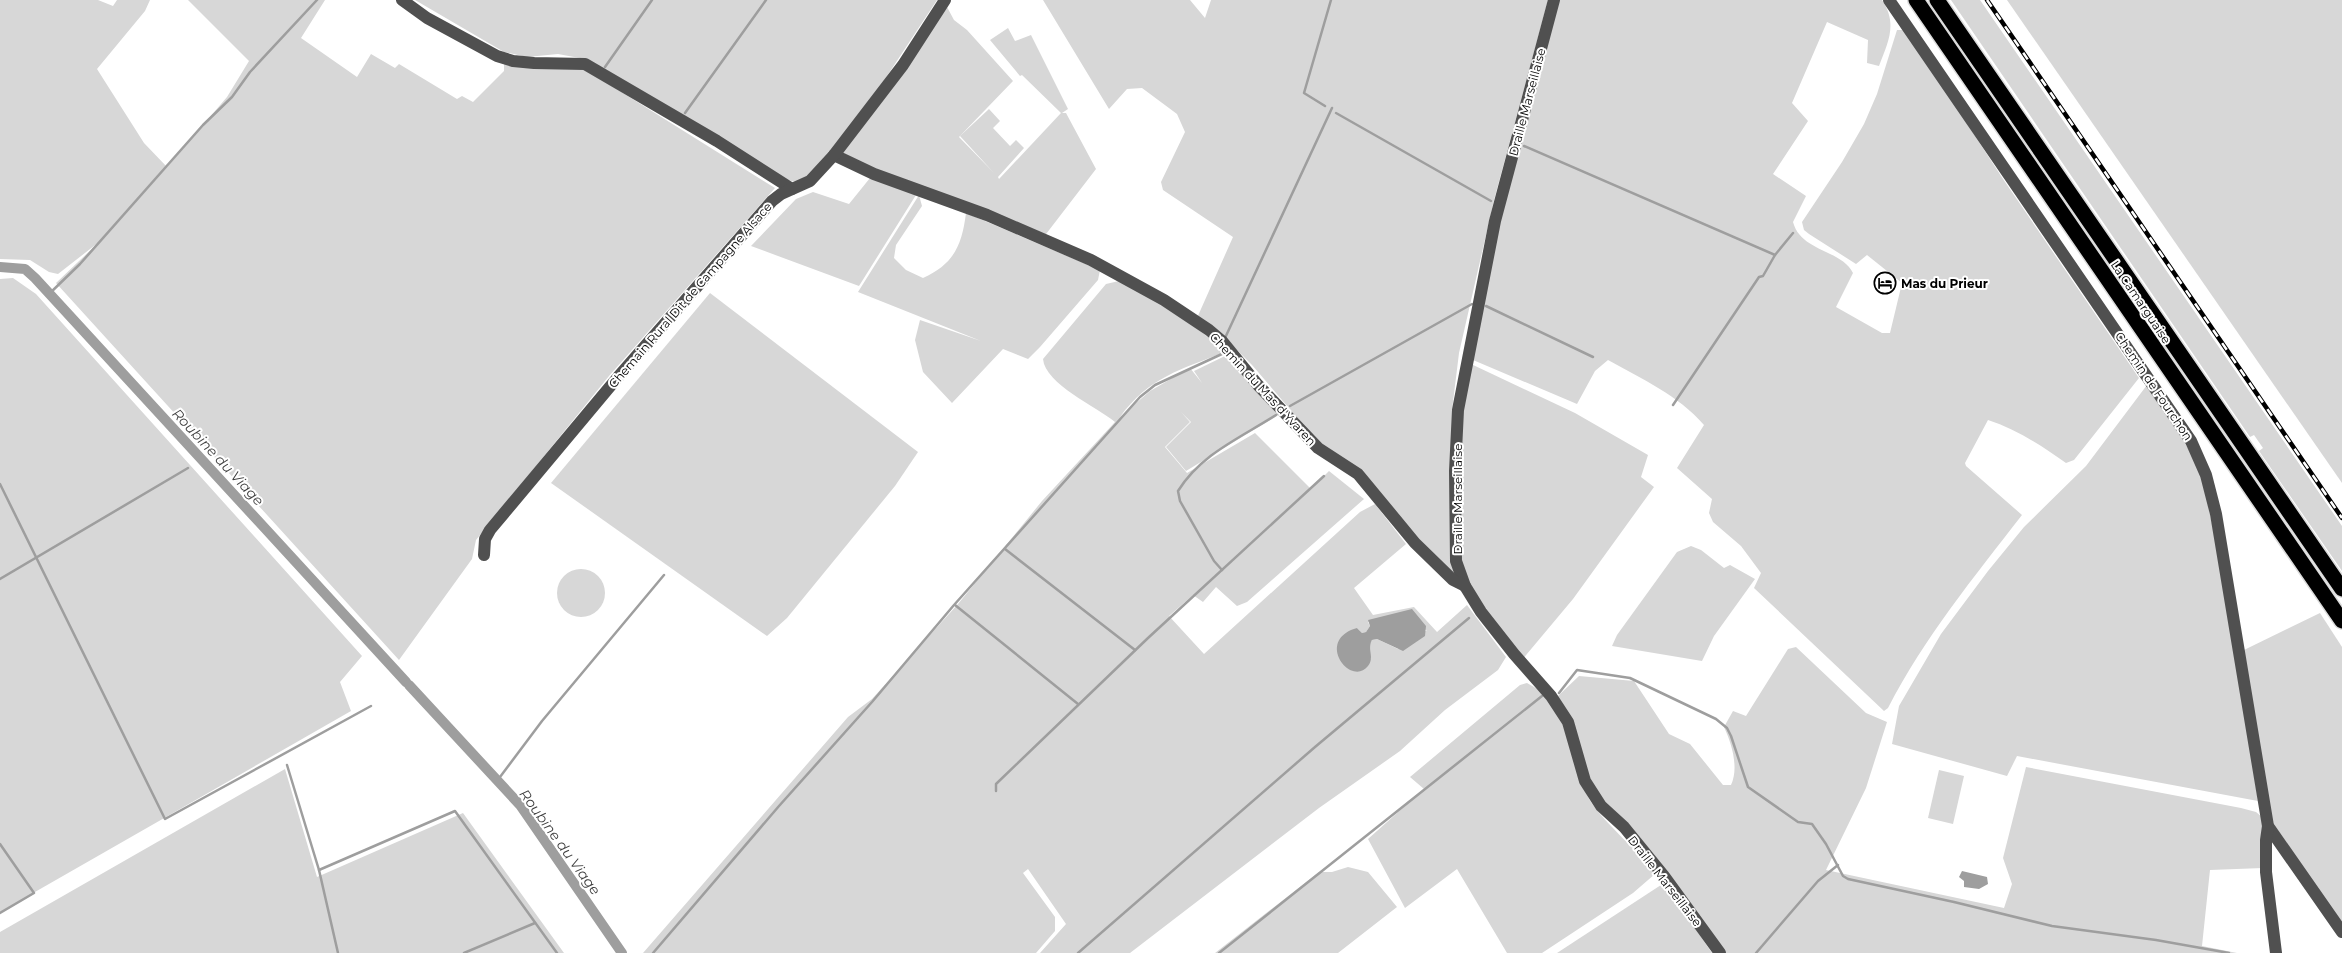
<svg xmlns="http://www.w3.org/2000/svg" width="2342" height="953" viewBox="0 0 2342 953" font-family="Montserrat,sans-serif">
<rect width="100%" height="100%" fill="#fff"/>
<g fill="#d7d7d7" fill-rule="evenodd">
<polygon points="0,0 98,0 113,6 117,0 150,0 145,11 97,69 144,143 167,167 227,97 249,61 188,0 325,0 301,38 357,77 371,54 395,68 399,64 457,99 462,96 473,102 504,71 504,64 583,68 775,188 609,376 476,540 472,559 399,660 56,283 99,242 58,274 49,272 30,260 0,259"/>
<polygon points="415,0 937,0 883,82 831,151 806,178 795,182 788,180 585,59 558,54 527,57 504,52"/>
<polygon points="1043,0 1190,0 1205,18 1211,0 1548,0 1494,200 1459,353 1452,410 1456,570 1452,574 1318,442 1252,365 1225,338 1197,318 1233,237 1163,190 1161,182 1185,132 1177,114 1142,88 1127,89 1109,109"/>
<path d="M1556 0H1882C1898 24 1888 42 1879 66L1867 63 1868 40 1827 22 1792 103 1808 121 1773 174 1806 196 1793 222C1801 252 1841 249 1853 273L1836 307 1882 333H1890L1902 283 1867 255 1856 264 1809 234 1804 230 1802 222 1842 162 1864 124 1877 94 1897 30H1906L2003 179 2139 378 2074 460 2066 463C2042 446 2016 429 1988 420L1965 463 1966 466 2022 515C1974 577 1924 638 1888 708L1884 711 1754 588 1761 573 1741 546 1713 522 1709 513 1712 499 1677 468 1704 425C1678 395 1642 379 1608 360L1595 371 1577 404 1473 360 1501 208Z"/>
<polygon points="1951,0 1980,0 2342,526 2342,571 2259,451 2263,448 2254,435 2250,437"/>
<polygon points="2007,0 2342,0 2342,483"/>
<polygon points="947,7 954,20 967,30 1013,81 959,137 994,173 960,136 989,109 1000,121 993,128 1010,146 1016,140 1024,148 998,177 999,179 1061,113 1022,75 1020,76 990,40 1008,28 1015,41 1031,35 1068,109 1062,113 1066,113 1096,169 1043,238 866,167 842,152"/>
<polygon points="870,178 916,195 859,286 751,246 796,199 813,192 849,204"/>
<path d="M919 195 922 206 896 245 894 258 906 270 923 278C954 264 962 245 966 213L1100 270 1098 280 1040 347 1028 359 1003 349 952 403 923 372 915 340 920 320 981 341 858 292Z"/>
<polygon points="13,278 36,294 362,656 340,682 351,711 0,912 0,279"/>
<path d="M1119 281C1158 301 1193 322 1225 352 1182 369 1149 377 1120 417L1150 391 1190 368 1202 383 1194 371 1225 356 1280 414 1186 471 1166 447 1191 422 1181 412 1190 422 1165 447 1187 473 1255 433 1311 489 1329 471 1364 499 1247 602 1237 606 1216 587 1203 602 1193 595 1169 616 1204 654 1360 512 1375 504 1406 544 1354 588 1373 615 1414 607 1437 632 1467 605 1506 657 1498 670 1445 710 1400 751 1319 808 1130 953H1040L1066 924 1028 869 1023 873 1055 917V931L1036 953H643L848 717 872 699 958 604 1042 501 1115 422C1097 407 1045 384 1043 359L1106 284ZM1368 622 1427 630 1398 649 1377 639 1372 640 1370 643 1371 659 1341 662 1357 628 1362 633 1366 632 1370 626Z"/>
<polygon points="710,293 918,452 895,486 787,618 767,636 551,483"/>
<polygon points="1471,364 1575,413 1648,455 1641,477 1654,487 1573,599 1522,660 1472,595 1461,562 1460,418"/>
<polygon points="2147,385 2176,426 2201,473 2227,593 2258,801 2017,756 2007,776 1892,744 1899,706 1941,634 1988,571 2024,527 2086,466"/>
<polygon points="1691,546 1701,550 1724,568 1730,565 1755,579 1714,636 1702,661 1612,646 1617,635 1677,552"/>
<circle cx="581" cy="593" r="24"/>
<polygon points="2320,613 2342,647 2342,925 2272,821 2244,650"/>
<path d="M1796 647 1866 713 1887 722 1866 788 1826 870 2004 908 2012 884 2003 858 2026 767 2241 808 2256 812 2262 817 2263 868 2210 870 2202 946 2237 953H1723L1594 790 1558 696 1579 676 1634 681 1669 734 1690 744 1723 785H1731C1739 768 1732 744 1724 727L1733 711 1746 716 1788 649Z"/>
<path d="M1527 683C1573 706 1568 755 1587 795 1596 815 1637 851 1654 869L1655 874 1633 893 1542 953H1507L1457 869 1405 908 1368 839 1424 789 1410 777 1520 685Z"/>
<polygon points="285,769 317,877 463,813 564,953 0,953 0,932"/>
<polygon points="1939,770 1964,776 1953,824 1928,818"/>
<polygon points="1348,867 1368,872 1397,907 1338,953 1215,953 1319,872 1332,872"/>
<polygon points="1664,883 1712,953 1557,953"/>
</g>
<g fill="#9e9e9e">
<path d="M1412 609 1426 626 1425 636 1403 651 1377 639 1372 640C1367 648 1375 658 1368 666 1351 688 1314 640 1357 628L1362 633 1366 632 1370 626 1368 620Z"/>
<polygon points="1962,871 1987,877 1988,884 1979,889 1964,887 1964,881 1959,877"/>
</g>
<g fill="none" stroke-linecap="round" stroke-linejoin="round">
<g stroke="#9e9e9e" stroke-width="2.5">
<polyline points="605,67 652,0"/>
<polyline points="1325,106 1304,93 1331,0"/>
<polyline points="685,113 766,0"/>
<polyline points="1336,113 1491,201"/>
<polyline points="1524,146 1775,255"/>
<polyline points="49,294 80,264 203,125 232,97 250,72 317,0"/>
<polyline points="1486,306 1593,357"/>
<polyline points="1225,338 1332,108"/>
<polyline points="1673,405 1759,277 1763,276 1775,255 1793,233"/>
<polyline points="1290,406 1472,304"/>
<polyline points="200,459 201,459"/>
<polyline points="0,484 165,819 371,706"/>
<polyline points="1005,549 1135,650"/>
<path d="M1222 570 1214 561 1180 501 1178 491C1201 454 1240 438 1276 415"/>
<polyline points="0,579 188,468"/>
<polyline points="955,605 1078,704"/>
<polyline points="1559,693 1577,670 1630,678 1716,719 1727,728 1731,736 1748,787 1798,822 1812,824 1826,844 1843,876 1848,879 1954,902 2052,926 2156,940 2229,953"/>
<polyline points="287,765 319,870 338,953"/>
<polyline points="497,781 542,721 664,575"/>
<polyline points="996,791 996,784 1148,638 1324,476"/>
<polyline points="0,844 34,893 0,913"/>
<polyline points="319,870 455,811 557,953"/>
<polyline points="464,953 535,923"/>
<polyline points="653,953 779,806 872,702 954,605 1140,397 1155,385 1224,353"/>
<polyline points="1078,953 1315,747 1469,618"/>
<polyline points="1219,953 1542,696"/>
<polyline points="1756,953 1818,881 1838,865"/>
</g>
<g stroke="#9e9e9e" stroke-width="10">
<polyline points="0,267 25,269 35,278 406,682"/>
<polyline points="409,685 520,805 622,953"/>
</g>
<g stroke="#dbdbdb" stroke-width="18">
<g id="highway">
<polyline points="1916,0 2342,621"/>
<polyline points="1937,0 2342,589"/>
</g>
</g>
<g stroke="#505050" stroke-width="12">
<polyline points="402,0 427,18 497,56 513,61 534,63 585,64 717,141 792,189"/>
<polyline points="1554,0 1495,221 1458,410 1455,471 1456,561 1465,586 1481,612 1514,654 1551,696 1568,722 1585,781 1601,806 1624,827 1664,876 1720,953"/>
<polyline points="1889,0 2191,441 2206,475 2216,514 2268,826 2342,932"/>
<polyline points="834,155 874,174 987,215 1091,260 1164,300 1209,330 1222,341 1258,385 1318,448 1358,474 1415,543 1453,580 1465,586"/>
<polyline points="484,555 485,539 490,530 618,377 772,201 781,194 810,181 834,155 903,65 945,0"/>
<polyline points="2268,826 2266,840 2266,872 2276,953"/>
</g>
<use href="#highway" stroke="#000" stroke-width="15"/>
<g stroke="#000" stroke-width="4.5">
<polyline id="rail" points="1987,0 2342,518"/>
</g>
<use href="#rail" stroke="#fff" stroke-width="2.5" stroke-dasharray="8" stroke-linecap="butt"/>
</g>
<defs>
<g id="hotel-ring" transform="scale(1.125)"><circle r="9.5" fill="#fff" stroke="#000" stroke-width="1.5"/><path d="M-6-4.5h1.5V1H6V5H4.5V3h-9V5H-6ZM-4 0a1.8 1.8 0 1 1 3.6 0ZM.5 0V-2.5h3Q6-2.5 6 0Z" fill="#000"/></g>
</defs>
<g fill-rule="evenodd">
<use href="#hotel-ring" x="1885" y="283"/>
</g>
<g text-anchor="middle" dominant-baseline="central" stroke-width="4" stroke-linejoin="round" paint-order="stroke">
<g font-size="12" fill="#000" stroke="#fff">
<text transform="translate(1527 102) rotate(-75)">Draille Marseillaise</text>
<text transform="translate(690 295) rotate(-49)">Chemain Rural Dit de Campagne Alsace</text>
<text transform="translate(2141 302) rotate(56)">La Camarguaise</text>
<text transform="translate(2154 386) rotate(56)">Chemin de Fourchon</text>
<text transform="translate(1263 389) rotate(47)">Chemin du Mas d'Yvaren</text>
<text transform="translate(1457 499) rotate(-90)">Draille Marseillaise</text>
<text transform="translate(1665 881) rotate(52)">Draille Marseillaise</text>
</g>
<g font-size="12" font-weight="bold" fill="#000" stroke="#fff" text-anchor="start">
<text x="1901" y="283">Mas du Prieur</text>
</g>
<g font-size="14" font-style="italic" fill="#3f3f3f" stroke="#fff">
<text transform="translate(218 457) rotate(47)">Roubine du Viage</text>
<text transform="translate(560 842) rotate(54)">Roubine du Viage</text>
</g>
</g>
</svg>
